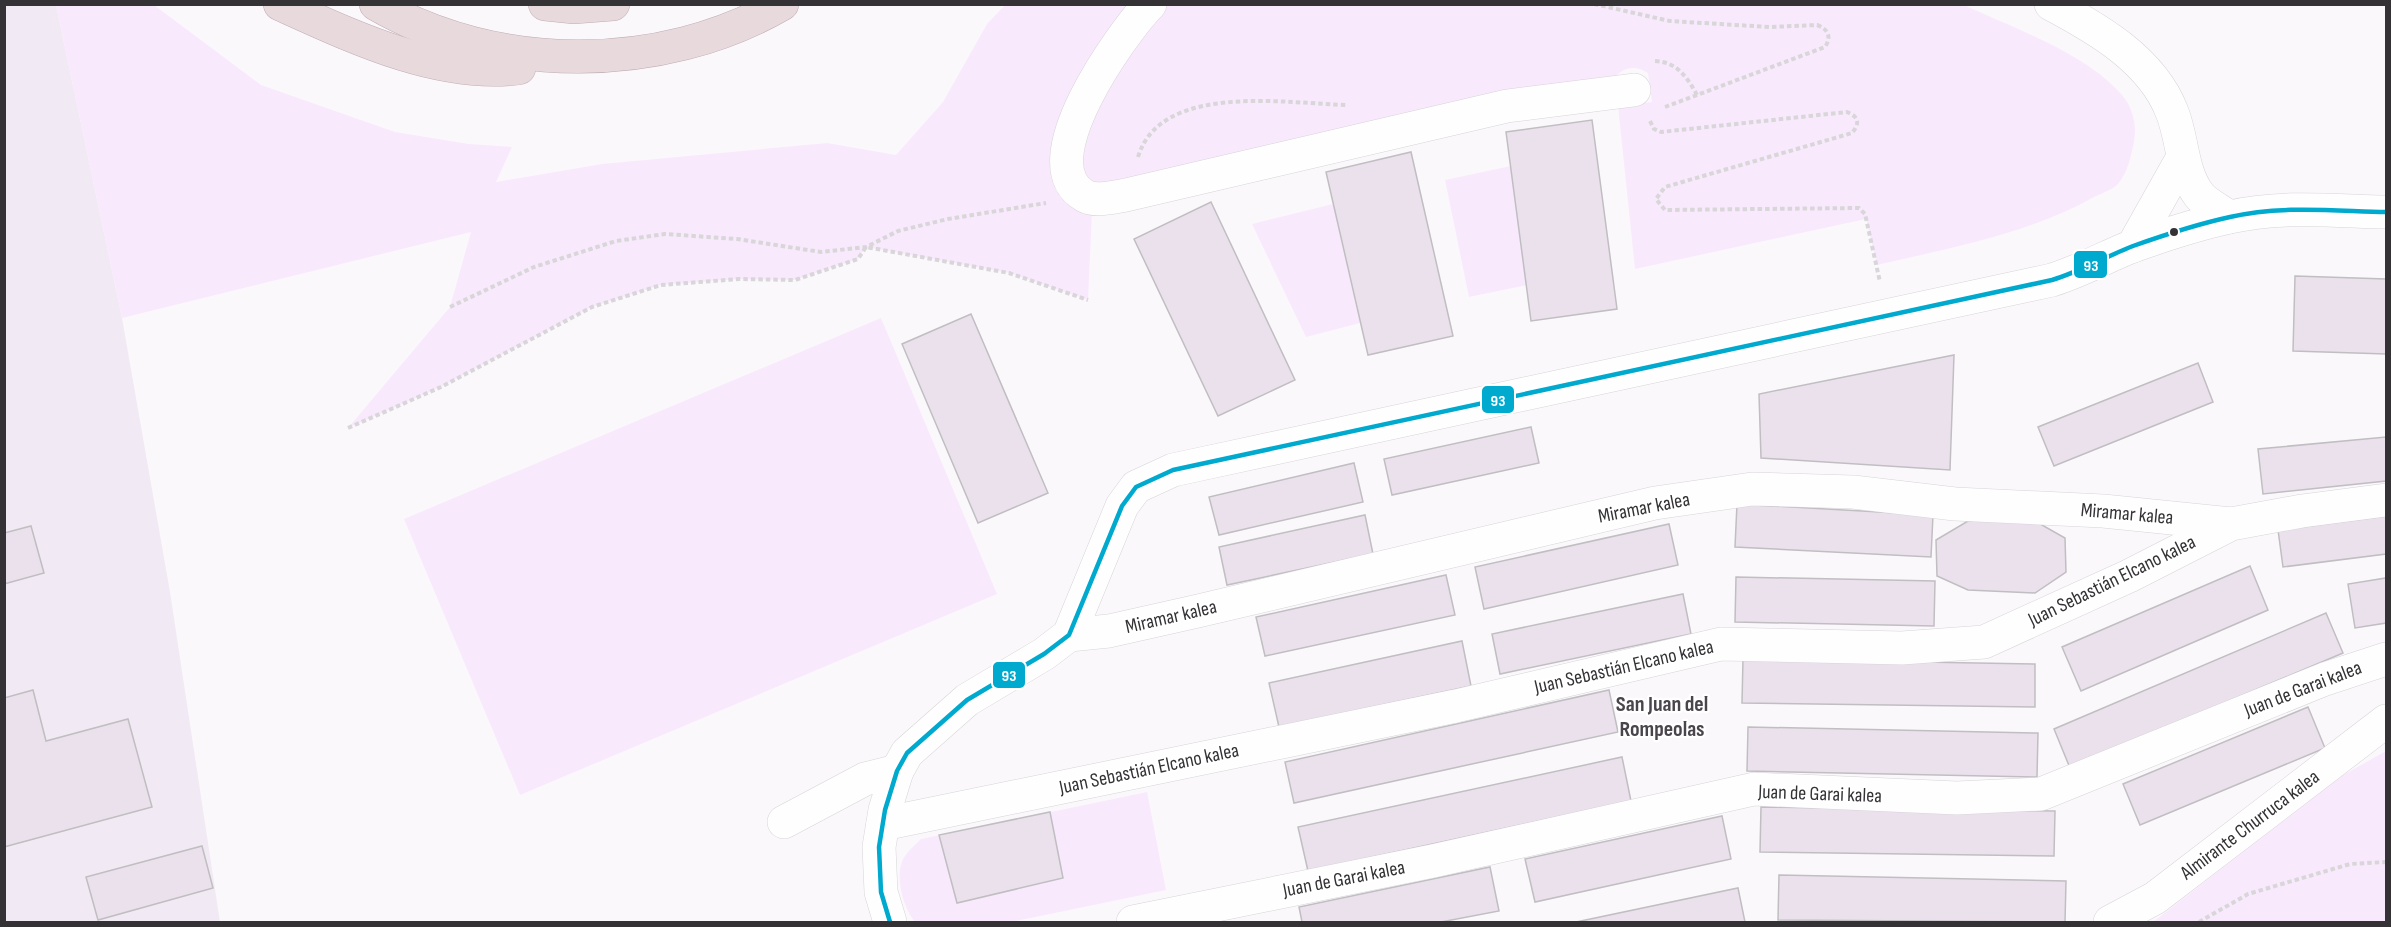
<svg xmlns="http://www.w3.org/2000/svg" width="2391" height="927" viewBox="0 0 2391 927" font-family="'Sofia Sans Condensed',sans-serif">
<rect width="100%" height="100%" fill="#fbf8fc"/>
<polygon fill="#f1e9f3" points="5,5 56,5 122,318 170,592 220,922 5,922"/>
<g fill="#f8eafc">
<path d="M1168 4 1964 5C2013 28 2086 53 2122 95 2133 108 2137 125 2134 142 2131 156 2128 172 2118 184 2112 190 2102 193 2094 197 2028 234 1950 248 1877 265L1866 219 1635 269 1618 106 1652 102 1648 73C1636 65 1623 66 1614 79L1105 184 1094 183 1081 172C1083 160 1084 147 1087 135 1098 92 1136 35 1168 4Z"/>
<polygon points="56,5 154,5 261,85 395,132 469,144 512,147 496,182 602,164 827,143 896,155 943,102 987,24 1005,5 1131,5 1073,92 1092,212 1088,300 1009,273 866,247 858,259 795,280 739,279 661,285 592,307 441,387 348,428 450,307 471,232 122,318"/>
<polygon points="1511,166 1527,285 1469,297 1445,180"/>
<polygon points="1333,204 1360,323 1306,337 1252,224"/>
<polygon points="881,318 997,594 520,795 404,519"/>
<polygon points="2386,751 2386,922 2153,922 2338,778"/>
<path d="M1147 792 1166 890 1011 922H915C903 908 893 873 905 856 909 850 916 844 921 839Z"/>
</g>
<g fill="#eae1ed" stroke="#c0bec1" stroke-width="1.5">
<polygon points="1592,120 1617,309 1531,321 1506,132"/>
<polygon points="1411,152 1453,336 1368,355 1326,172"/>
<polygon points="1211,202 1295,380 1218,416 1134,239"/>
<polygon points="2295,276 2386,279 2386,354 2293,351"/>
<polygon points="971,314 1048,493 978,523 902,344"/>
<polygon points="1954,355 1950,470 1761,458 1759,394"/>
<polygon points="2198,363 2213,402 2054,466 2038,427"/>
<polygon points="1531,427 1539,463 1392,495 1384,459"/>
<polygon points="2386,437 2386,481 2263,494 2258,449"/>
<polygon points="1354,463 1363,502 1219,535 1209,497"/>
<polygon points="1737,504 1933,515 1931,557 1735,547"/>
<polygon points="1365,515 1373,554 1227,585 1219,547"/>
<polygon points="2386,516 2386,554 2283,567 2278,530"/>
<polygon points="1968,521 2035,521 2065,538 2066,572 2035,593 1968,590 1937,576 1936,540"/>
<polygon points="1669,524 1678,565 1484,609 1475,567"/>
<polygon points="31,526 44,573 4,584 4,533"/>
<polygon points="2250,566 2268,610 2081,691 2062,647"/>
<polygon points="1446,575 1455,615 1265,656 1256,617"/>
<polygon points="1736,577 1935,581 1934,626 1735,622"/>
<polygon points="2386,578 2386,623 2355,628 2348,584"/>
<polygon points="1683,594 1691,634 1500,674 1492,634"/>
<polygon points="2326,613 2343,653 2070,768 2054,729"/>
<polygon points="1462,641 1471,686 1279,727 1269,683"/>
<polygon points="1743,659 2035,664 2035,707 1742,703"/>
<polygon points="33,690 46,741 128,719 152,807 4,847 4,698"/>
<polygon points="1609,690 1618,732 1294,803 1285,762"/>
<polygon points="2308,707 2325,748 2140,825 2123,784"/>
<polygon points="1748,727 2038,733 2037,777 1747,771"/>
<polygon points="1622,757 1631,801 1308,871 1298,827"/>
<polygon points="1761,807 2055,811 2054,856 1760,852"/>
<polygon points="1050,812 1063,878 957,903 939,835"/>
<polygon points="1722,816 1731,859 1535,902 1525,859"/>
<polygon points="202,846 213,888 98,920 86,877"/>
<polygon points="1490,867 1499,911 1441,922 1302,922 1299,907"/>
<polygon points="1779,875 2066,881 2065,922 1778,920"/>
<polygon points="1738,888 1745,922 1576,922"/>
</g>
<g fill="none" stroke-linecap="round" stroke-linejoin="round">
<g stroke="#d7d4d7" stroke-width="34">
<g id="minor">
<path d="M1150 4C1122 33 1027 164 1085 196 1096 202 1114 197 1126 195L1507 106 1634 90"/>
<path d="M2051 4C2098 29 2152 60 2172 112 2183 139 2181 171 2199 195 2206 204 2220 210 2229 217"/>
<polyline points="2133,246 2183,157"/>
<polyline points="1069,635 1109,631 1198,611 1655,503 1752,489 1853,492 1955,504 2103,511 2231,524"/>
<polyline points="784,822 865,779 897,771"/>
<polyline points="883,824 1456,706 1721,644 1902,648 1984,642 2129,576 2231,524 2302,511 2386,500"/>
<path d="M890 922 881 892 879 847 885 810 897 771 907 753 967 700 1044 654 1069 635 1122 506 1136 487 1173 470 2052 280C2081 271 2105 257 2133 246 2164 235 2198 224 2230 217 2281 205 2335 211 2386 212"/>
<polyline points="1133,922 1433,861 1754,789 1957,798 2041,794 2325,679 2386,659"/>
<polyline points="2110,922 2155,898 2386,721"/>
</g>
</g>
<g stroke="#beaeb4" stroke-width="34">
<g id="highway">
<path d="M280 4C353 37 438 78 519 68"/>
<path d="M376 4C497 74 661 74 782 4"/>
<polyline points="545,4 574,7 613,4"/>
</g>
</g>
<g stroke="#d8d6d9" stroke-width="4" stroke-dasharray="4.5 3" stroke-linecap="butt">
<polyline points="1300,4 1406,4"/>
<path d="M1594 4 1670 21 1769 27 1817 25C1828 29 1832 37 1825 47L1665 107"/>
<path d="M1655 61C1677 62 1687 77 1697 95"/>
<path d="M1650 121 1654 129 1661 132 1847 112C1859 117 1860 123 1852 133L1665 187 1656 199 1665 210 1859 208 1865 214 1880 282"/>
<path d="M1138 157C1161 81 1289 104 1348 105"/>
<polyline points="450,307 534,267 616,241 665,234 737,239 821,252 866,247 898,231 948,219 1046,203"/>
<polyline points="348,428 441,387 592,307 661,285 739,279 795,280 858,259 866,247 1009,273 1088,300"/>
<polyline points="2199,922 2248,894 2350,864 2386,862"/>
</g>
<use href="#minor" stroke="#fefeff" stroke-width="33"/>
<use href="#highway" stroke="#e8d9dd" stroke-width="33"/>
<g stroke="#fff" stroke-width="9">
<path id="bus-1" d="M890 922 881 892 879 847 885 810 897 771 907 753 967 700 1044 654 1069 635 1122 506 1136 487 1173 470 2052 280C2081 271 2105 257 2133 246 2164 235 2198 224 2230 217 2281 205 2335 211 2386 212"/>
</g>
<use href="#bus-1" stroke="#00a9ce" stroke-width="4.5"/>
</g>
<circle fill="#343235" stroke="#fff" stroke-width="2" cx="2174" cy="232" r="5"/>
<g text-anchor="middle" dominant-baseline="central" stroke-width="4.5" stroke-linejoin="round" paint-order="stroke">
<g font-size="20" fill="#343235" stroke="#fff">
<text transform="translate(1644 508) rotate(-11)">Miramar kalea</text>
<text transform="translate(2127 514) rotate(5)">Miramar kalea</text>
<text transform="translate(2112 581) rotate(-26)">Juan Sebastián Elcano kalea</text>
<text transform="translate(1171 617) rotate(-13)">Miramar kalea</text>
<text transform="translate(1624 667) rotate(-13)">Juan Sebastián Elcano kalea</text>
<text transform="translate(2303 689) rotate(-21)">Juan de Garai kalea</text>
<text transform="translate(1149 769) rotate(-12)">Juan Sebastián Elcano kalea</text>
<text transform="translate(1820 794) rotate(2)">Juan de Garai kalea</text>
<text transform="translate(2250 825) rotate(-37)">Almirante Churruca kalea</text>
<text transform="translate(1344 879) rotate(-11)">Juan de Garai kalea</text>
</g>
<g font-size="22" font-weight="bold" fill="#4a454c" stroke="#fff">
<text x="1662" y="704">San Juan del<tspan x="1662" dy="25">Rompeolas</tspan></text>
</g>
</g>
<g stroke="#fff" stroke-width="2">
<rect x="2073" y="250" width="35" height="29" rx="6" fill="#00a9ce"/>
<rect x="1481" y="385" width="34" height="29" rx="6" fill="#00a9ce"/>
<rect x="992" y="661" width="34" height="28" rx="6" fill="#00a9ce"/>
</g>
<g font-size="16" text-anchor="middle" font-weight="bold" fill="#fff">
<text x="2091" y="271">93</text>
<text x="1498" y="406">93</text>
<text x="1009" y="681">93</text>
</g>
<rect width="2391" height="927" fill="none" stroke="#343235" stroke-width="12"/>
</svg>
